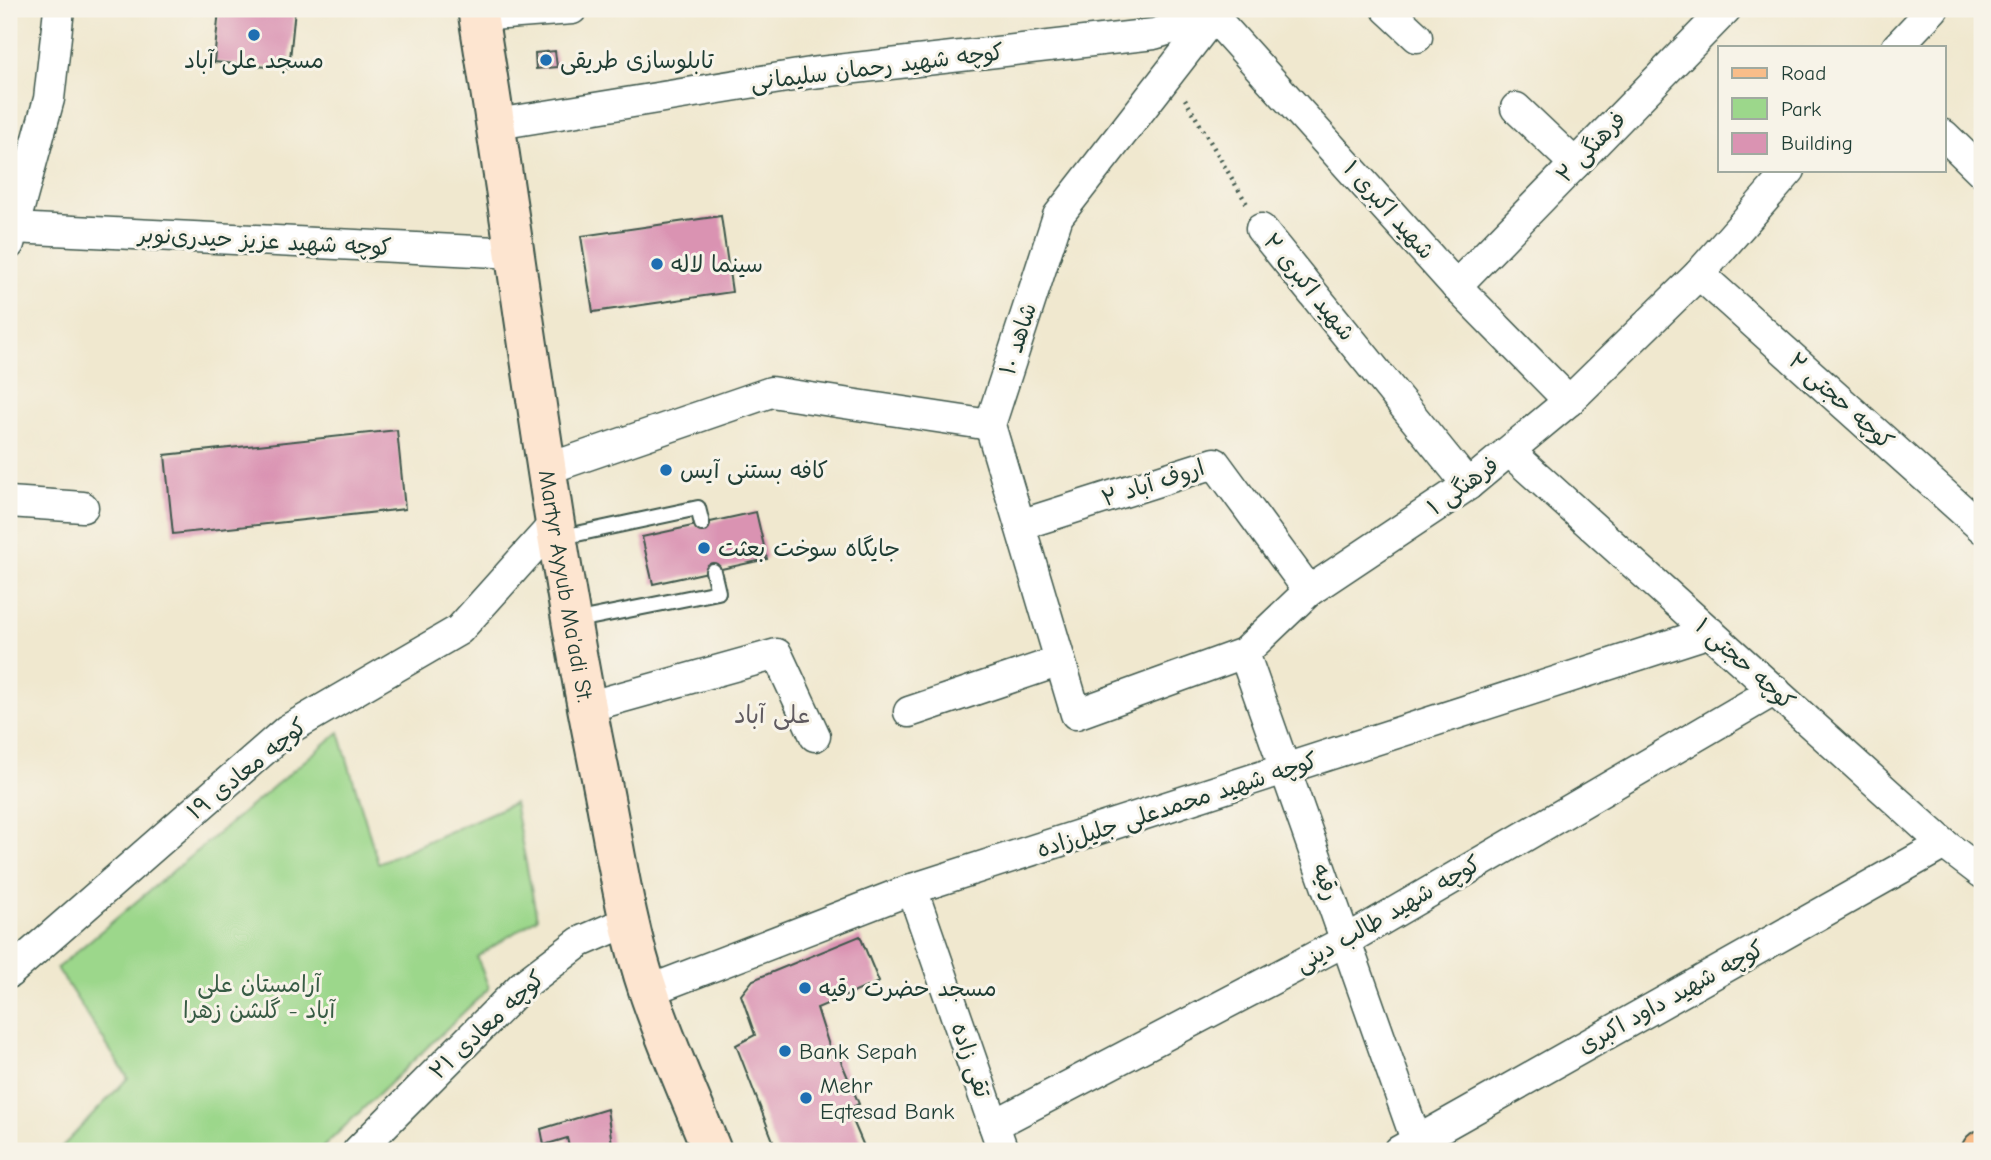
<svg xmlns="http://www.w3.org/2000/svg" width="1991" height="1160" viewBox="0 0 1991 1160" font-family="'Comic Neue','Playpen Sans Arabic',sans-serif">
<rect width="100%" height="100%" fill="#f7f3e8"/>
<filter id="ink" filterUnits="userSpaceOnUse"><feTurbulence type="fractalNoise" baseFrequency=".0143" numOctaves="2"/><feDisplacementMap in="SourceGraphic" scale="14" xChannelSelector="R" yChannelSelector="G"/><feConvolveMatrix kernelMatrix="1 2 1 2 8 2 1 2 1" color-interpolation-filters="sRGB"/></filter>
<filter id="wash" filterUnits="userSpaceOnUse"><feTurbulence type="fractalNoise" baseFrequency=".00686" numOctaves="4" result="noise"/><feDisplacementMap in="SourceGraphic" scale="28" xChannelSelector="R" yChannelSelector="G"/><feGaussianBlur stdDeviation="1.57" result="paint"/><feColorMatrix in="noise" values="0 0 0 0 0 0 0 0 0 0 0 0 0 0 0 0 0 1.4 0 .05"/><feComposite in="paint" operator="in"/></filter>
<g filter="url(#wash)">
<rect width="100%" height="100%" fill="#f0e8cf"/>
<polygon fill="#9cd78b" stroke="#5e8a60" stroke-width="2" points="339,732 378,863 514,803 537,918 477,957 489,988 319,1151 58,1151 128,1078 57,968"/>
<g id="blocks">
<g fill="#da93b2">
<polygon points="219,9 295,9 289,69 214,62"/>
<polygon points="555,51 557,67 536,69 535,53"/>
<polygon points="721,216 732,292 593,312 581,236"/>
<polygon points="397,430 405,509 173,534 165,455"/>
<polygon points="756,512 767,559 653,584 642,537"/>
<polygon points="860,936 879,982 817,1008 833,1058 838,1054 859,1104 848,1109 866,1151 777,1151 736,1045 755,1035 741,995 753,980"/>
<polygon points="607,1109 613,1151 570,1151 567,1138 544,1145 541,1129"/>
</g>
</g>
</g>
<g filter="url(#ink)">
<use href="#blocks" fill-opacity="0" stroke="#3e574b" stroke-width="2"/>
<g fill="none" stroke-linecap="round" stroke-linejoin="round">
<g stroke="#3e574b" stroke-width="18">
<g id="service">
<polyline points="558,538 698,508 702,524"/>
<polyline points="573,621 718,592 713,571"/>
</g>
</g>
<g stroke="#3e574b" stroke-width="33">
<g id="minor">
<polyline points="1219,9 1058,216 990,425 1076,714 1244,653 1309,591 1468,485 1569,401 1699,274 1790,170"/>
<polyline points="1387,9 1417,37"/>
<polyline points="479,16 572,9"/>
<polyline points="1897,47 1933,9"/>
<polyline points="1516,108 1575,164"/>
<polyline points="497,124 811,73 1154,34 1213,16 1456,286 1569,401"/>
<polyline points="1944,135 1982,172"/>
<polyline points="13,228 516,253"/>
<polyline points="1261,229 1468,485"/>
<polyline points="9,244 49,99 59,9"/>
<polyline points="1699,274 1982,528"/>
<polyline points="1456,286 1726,9"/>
<polyline points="1510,452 1944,844 1982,873"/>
<polyline points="547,469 771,392 990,425"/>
<polyline points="9,502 83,507"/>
<polyline points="1020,525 1215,463 1309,591"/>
<polyline points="1244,653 1420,1151"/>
<polyline points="587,707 777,654 815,736"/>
<polyline points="909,712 1060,661"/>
<polyline points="912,889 1003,1151"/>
<polyline points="9,973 287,730 459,630 555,523"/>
<polyline points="648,991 912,889 1710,632"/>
<polyline points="994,1125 1347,940 1775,690"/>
<polyline points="358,1151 522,986 580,942 631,920"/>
<polyline points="1399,1151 1944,844"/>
</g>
</g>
<g stroke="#3e574b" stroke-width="42">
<g id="secondary">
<path id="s1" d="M477 9C519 260 547 514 598 763 614 839 624 920 649 993 667 1046 691 1099 712 1151"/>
</g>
</g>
<g stroke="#3e574b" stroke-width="42">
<polyline id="primary" points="1981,1151 1982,1150"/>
</g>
<polyline stroke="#3e574b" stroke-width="4.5" stroke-dasharray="2 5" stroke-linecap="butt" points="1185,99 1247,204"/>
<use href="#service" stroke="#fff" stroke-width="14"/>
<use href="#minor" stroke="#fff" stroke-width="30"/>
<use href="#secondary" stroke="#fde5d0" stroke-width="38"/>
<use href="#primary" stroke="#f9bd89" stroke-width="38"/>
</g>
</g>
<g fill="#1f6fb2" stroke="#f7f3e8" stroke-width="2.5">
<circle cx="254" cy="35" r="7"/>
<circle cx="546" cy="60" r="7"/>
<circle cx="657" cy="264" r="7"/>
<circle cx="666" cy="470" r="7"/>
<circle cx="704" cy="548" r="7"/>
<circle cx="805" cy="988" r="7"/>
<circle cx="785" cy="1051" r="7"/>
<circle cx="806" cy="1098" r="7"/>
</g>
<g text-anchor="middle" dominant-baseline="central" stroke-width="6" stroke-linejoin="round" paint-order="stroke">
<g font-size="23" fill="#1f3d34" stroke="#f7f3e8" text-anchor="start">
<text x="254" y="60" text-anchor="middle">مسجد علی آباد</text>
<text x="560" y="60">تابلوسازی طریقی</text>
<text x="671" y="264">سینما لاله</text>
<text x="680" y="470">کافه بستنی آیس</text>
<text x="718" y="548">جایگاه سوخت بعثت</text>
<text x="819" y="988">مسجد حضرت رقیه</text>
<text x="799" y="1051">Bank Sepah</text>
<text x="820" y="1085">Mehr<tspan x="820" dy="26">Eqtesad Bank</tspan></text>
</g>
<g font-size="23" fill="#1f3d34" stroke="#f7f3e8">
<text transform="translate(877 67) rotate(-7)">کوچه شهید رحمان سلیمانی</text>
<text transform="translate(1591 147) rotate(-46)">فرهنگی ۲</text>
<text transform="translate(1389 210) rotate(48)">شهید اکبری ۱</text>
<text transform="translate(265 241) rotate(3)">کوچه شهید عزیز حیدری‌نوبر</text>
<text transform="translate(1309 287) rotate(51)">شهید اکبری ۲</text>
<text transform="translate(1018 339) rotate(-72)">شاهد ۱۰</text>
<text transform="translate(1841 401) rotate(42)">کوچه حجتی ۲</text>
<text transform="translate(1153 483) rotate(-18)">اروف آباد ۲</text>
<text transform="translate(1463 486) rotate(-36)">فرهنگی ۱</text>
<text stroke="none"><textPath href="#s1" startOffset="584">Martyr Ayyub Ma'adi St.</textPath></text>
<text transform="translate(1745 664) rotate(42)">کوچه حجتی ۱</text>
<text transform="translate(247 769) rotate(-39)">کوچه معادی ۱۹</text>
<text transform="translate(1177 805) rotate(-18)">کوچه شهید محمدعلی جلیل‌زاده</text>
<text transform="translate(1326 882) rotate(71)">رقیه</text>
<text transform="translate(1388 914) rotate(-30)">کوچه شهید طالب دینی</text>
<text transform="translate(1671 997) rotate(-29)">کوچه شهید داود اکبری</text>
<text transform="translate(487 1025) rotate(-43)">کوچه معادی ۲۱</text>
<text transform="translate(971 1060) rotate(71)">تقی زاده</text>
</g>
<g font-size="23" fill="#385c45" stroke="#f7f3e8">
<text x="259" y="984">آرامستان علی<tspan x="259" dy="26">آباد - گلشن زهرا</tspan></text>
</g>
<g font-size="24" fill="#605b60" stroke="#f7f3e8">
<text x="772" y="715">علی آباد</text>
</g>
</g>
<rect width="1991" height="1160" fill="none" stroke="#f7f3e8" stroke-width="35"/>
<rect x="1718" y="46" width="228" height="126" fill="#f7f3e8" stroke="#a1aaa0" stroke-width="2"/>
<rect x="1732" y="68" width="35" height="10" fill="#f9bd89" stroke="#a1aaa0" stroke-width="2"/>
<text x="1781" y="80" font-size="21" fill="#1f3d34">Road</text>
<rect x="1732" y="98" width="35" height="21" fill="#9cd78b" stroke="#a1aaa0" stroke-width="2"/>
<text x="1781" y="116" font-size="21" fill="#1f3d34">Park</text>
<rect x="1732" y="133" width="35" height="21" fill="#da93b2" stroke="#a1aaa0" stroke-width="2"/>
<text x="1781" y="150" font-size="21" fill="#1f3d34">Building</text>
</svg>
